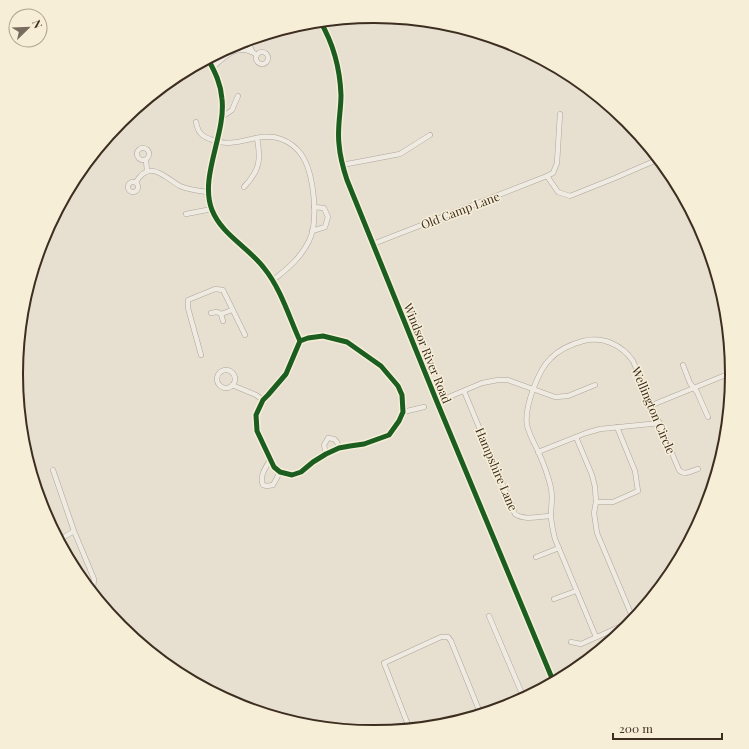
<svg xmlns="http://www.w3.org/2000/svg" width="749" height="749" viewBox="0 0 749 749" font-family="'Playfair Display',serif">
<rect width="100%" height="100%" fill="#e7e0d1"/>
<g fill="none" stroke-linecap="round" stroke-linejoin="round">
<g stroke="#ada599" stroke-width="5.5">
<g id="minor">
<polyline points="247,40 252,51"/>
<circle cx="262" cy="58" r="6"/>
<path d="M208 59C215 72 221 84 222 99 226 134 199 177 212 210 222 235 248 247 264 268 281 289 289 317 300 341L308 338 323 336 347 342 381 366 398 386 402 395 403 412 399 421 389 435 364 444 350 446 339 448 326 454 313 462 301 472 292 475 280 472 274 467 257 431 256 415 263 400 268 395 286 374 300 341"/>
<path d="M213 67C226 55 239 42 257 55"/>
<polyline points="222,117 232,110 238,96"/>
<path d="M196 122C198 132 201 136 210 139 237 151 257 130 281 139 289 142 296 147 301 154 314 172 319 221 309 241 300 259 287 269 272 281"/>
<circle cx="143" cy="154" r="6"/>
<polyline points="146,160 147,171"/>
<polyline points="342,165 400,154 430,135"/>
<polyline points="547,176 553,173 557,163 560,114"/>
<circle cx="133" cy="187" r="5"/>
<path d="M136 182C150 159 164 177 180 186 189 190 199 191 208 192"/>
<path d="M244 187C260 170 261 160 257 138"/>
<polyline points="186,214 212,209"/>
<polyline points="312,231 325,227 328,217 324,208 314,207"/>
<polyline points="373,244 547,176 558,192 570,196 615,178 652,162 656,155"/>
<polyline points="211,313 217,312 221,314"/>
<polyline points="223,321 221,314 232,310"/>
<polyline points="201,355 188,308 188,300 215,289 223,290 245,335"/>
<polyline points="683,365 690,383 697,392 708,417"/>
<circle cx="226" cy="379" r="9"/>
<polyline points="232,385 256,395 263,400"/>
<path d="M464 391 515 514C525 521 540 516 551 516"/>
<polyline points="437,402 482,383 498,380 508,380 555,397 568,396 595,385"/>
<polyline points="652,405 733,372"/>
<polyline points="403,412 424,407"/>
<polyline points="576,437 592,475 595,487 596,502 594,513 597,533 634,621"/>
<polyline points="538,452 586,433 600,429 660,423"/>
<polyline points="722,453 723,455"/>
<polyline points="326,454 324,445 328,438 334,439 337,442 339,448"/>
<path d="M270 460C266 467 259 476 263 485L267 486 273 485 280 472"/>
<polyline points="53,470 74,531 59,540"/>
<polyline points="596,502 613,502 638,491 635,471 617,427"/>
<polyline points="74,531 94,579 93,589 90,590"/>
<polyline points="536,557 559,548"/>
<polyline points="554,599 576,591"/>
<polyline points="489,616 523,696"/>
<path d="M596 637 555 539C553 531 551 523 551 515 551 506 553 497 551 488 548 475 543 462 538 451 534 443 529 434 527 425 524 408 538 370 551 358 559 350 572 344 583 341 603 336 622 345 633 361L679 470C684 476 691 471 698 469"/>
<polyline points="571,642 581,644 633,621"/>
<polyline points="480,715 550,685"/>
<polyline points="410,730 384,663 441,637 448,637 451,641 481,715"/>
</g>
</g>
<g stroke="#928b80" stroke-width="6">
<path id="major" d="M320 21C333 43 340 69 341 95 341 111 337 128 339 144 340 157 343 168 347 180L437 402 554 683"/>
</g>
<use href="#minor" stroke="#efebe3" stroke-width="4.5"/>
<use href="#major" stroke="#e6e1d4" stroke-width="5.5"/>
<g stroke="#f7eed8" stroke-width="8">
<g id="cycleway">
<path d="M320 21C333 43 340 69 341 95 341 111 337 128 339 144 340 157 343 168 347 180L437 402 554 683"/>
<path d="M208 59C215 72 221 84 222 99 226 134 199 177 212 210 222 235 248 247 264 268 281 289 289 317 300 341L308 338 323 336 347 342 381 366 398 386 402 395 403 412 399 421 389 435 364 444 350 446 339 448 326 454 313 462 301 472 292 475 280 472 274 467 257 431 256 415 263 400 268 395 286 374 300 341"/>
</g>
</g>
<use href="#cycleway" stroke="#1b5e20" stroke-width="5"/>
</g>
<g text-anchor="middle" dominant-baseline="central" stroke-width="3" stroke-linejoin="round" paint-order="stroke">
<g font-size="12" fill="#3d2e20" stroke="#f7eed8">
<text transform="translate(460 210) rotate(-21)">Old Camp Lane</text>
<text transform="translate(428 353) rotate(68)">Windsor River Road</text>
<text transform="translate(654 410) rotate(67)">Wellington Circle</text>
<text transform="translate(497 469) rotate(67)">Hampshire Lane</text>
</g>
</g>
<path d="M0 0H749V749H0ZM23 374a351 351 0 1 1 702 0a351 351 0 1 1-702 0Z" fill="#f7eed8" fill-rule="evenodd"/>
<path fill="none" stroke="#3d2e20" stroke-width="2" d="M23 374a351 351 0 1 1 702 0a351 351 0 1 1-702 0Z"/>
<g transform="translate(28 28) rotate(67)"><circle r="19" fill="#f7eed8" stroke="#ada18e"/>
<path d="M0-3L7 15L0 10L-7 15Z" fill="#786c5e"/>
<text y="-6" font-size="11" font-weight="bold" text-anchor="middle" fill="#3d2e20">N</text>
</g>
<path d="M613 733v6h109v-6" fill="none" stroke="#3d2e20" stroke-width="2"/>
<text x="619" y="733" font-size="12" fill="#3d2e20" stroke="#f7eed8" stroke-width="3" paint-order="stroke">200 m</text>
</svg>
